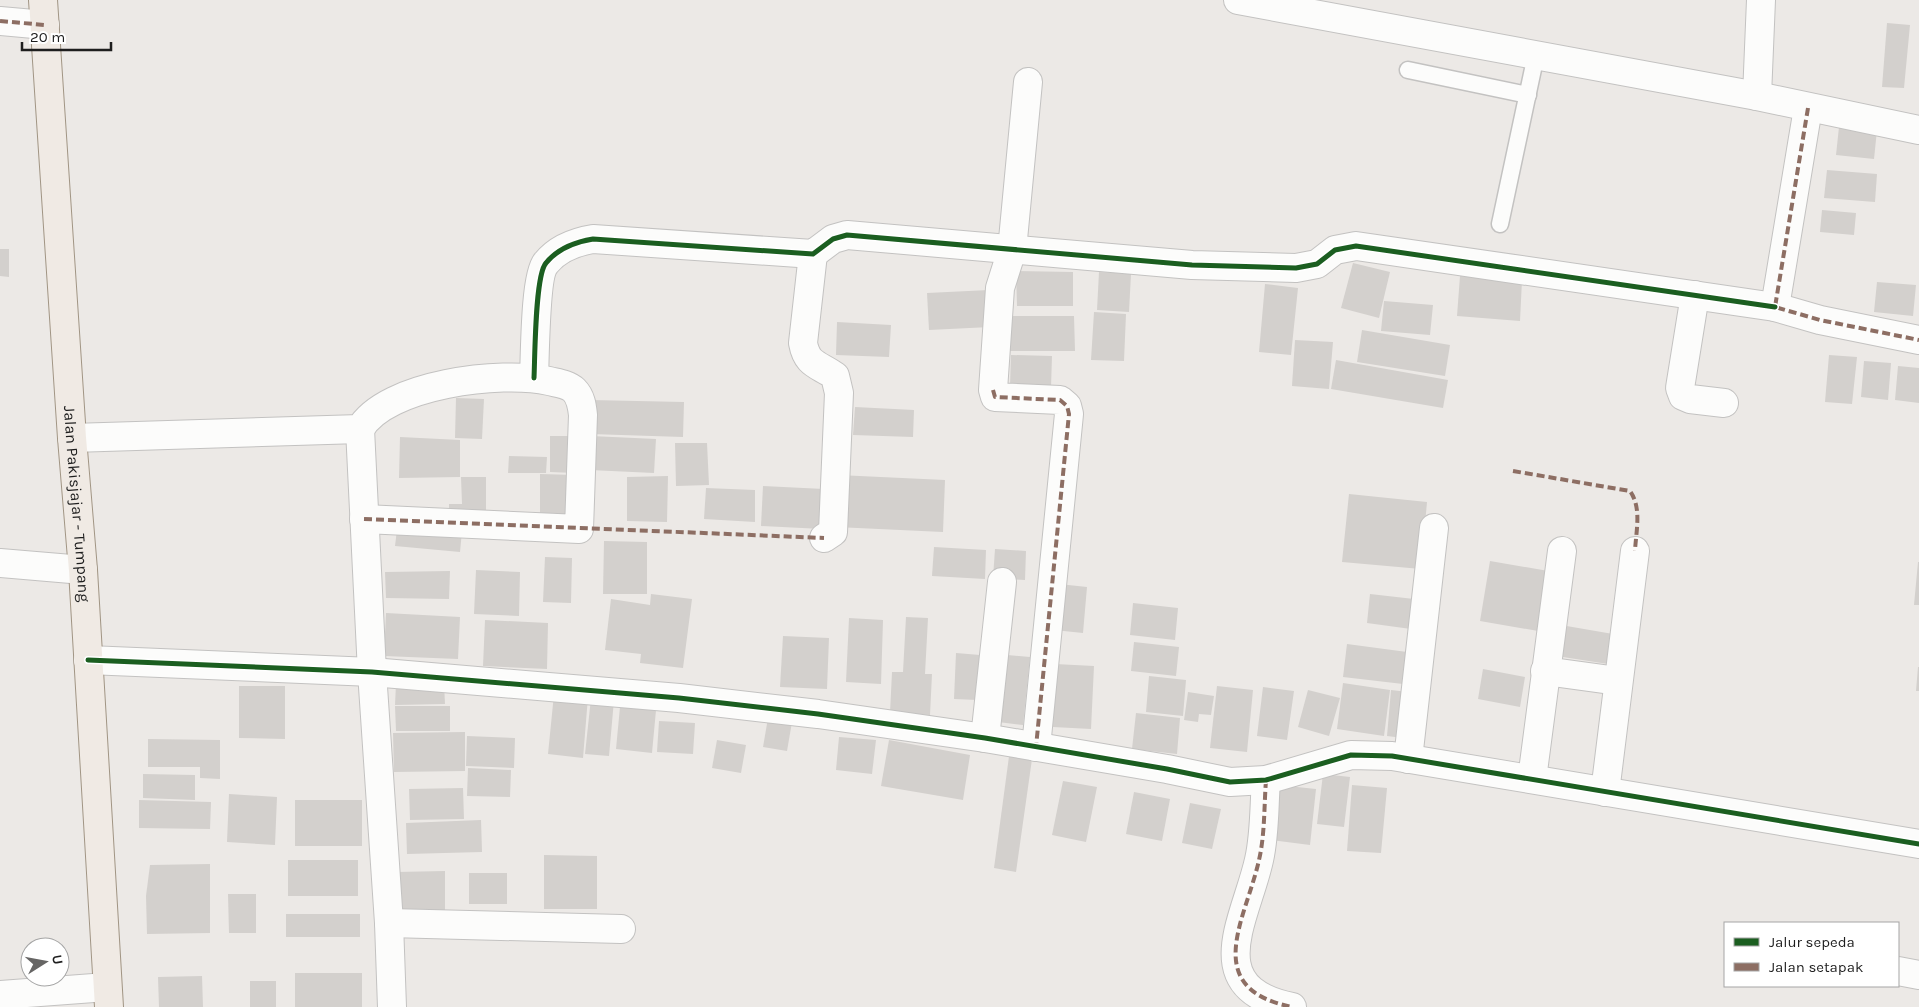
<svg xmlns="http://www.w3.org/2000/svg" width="1919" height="1007" viewBox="0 0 1919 1007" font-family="Karla,sans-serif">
<rect width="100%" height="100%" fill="#ece9e6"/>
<g fill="#d3d0cd">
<polygon points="1887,23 1910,25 1904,88 1882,87"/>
<polygon points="1839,127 1877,130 1874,159 1836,155"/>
<polygon points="1827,170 1877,174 1875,202 1824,198"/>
<polygon points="1822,210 1856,213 1854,235 1820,232"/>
<polygon points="0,249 9,249 9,277 0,276"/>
<polygon points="1353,263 1390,272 1379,318 1341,308"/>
<polygon points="1016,271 1073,272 1073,306 1017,306"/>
<polygon points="1099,272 1131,274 1129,312 1097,310"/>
<polygon points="1460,276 1522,280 1520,321 1457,316"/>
<polygon points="1877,282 1916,285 1913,316 1874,312"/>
<polygon points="1265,284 1298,288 1291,355 1259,352"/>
<polygon points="989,290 990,327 929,330 927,293"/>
<polygon points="1384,301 1433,305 1430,335 1381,331"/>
<polygon points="1094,312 1126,314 1124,361 1091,360"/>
<polygon points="1010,316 1074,316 1075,351 1010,351"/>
<polygon points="837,322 891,325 889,357 836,355"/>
<polygon points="1362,330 1450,345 1445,376 1357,362"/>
<polygon points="1295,340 1333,342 1329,389 1292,386"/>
<polygon points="1011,355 1052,356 1051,387 1010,386"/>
<polygon points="1829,355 1857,357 1852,404 1825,402"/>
<polygon points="1336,360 1448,380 1443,408 1331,389"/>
<polygon points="1864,361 1891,363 1888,400 1861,397"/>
<polygon points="1898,366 1919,368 1919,403 1895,400"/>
<polygon points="456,398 484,399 482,439 455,438"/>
<polygon points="590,400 684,402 683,437 590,434"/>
<polygon points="855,407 914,410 913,437 853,435"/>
<polygon points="550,436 575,436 575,473 550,472"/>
<polygon points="591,436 656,439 654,473 590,470"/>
<polygon points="400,437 460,440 460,477 399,478"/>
<polygon points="675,443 707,443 709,485 676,486"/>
<polygon points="509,456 547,457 546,473 508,473"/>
<polygon points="540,474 575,475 574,518 540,518"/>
<polygon points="838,475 945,480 943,532 836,527"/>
<polygon points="668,476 667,522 627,521 627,477"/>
<polygon points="461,477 486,477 486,516 449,516 449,504 462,504"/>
<polygon points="763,486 824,489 822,529 761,526"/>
<polygon points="706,488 755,490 755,522 704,519"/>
<polygon points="1349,494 1427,502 1421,569 1342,562"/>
<polygon points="399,513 463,520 460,552 395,546"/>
<polygon points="604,541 647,542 647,594 603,594"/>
<polygon points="934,547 986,550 985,579 932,576"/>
<polygon points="995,549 1026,551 1025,580 993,578"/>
<polygon points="545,557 572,558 571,603 543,602"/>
<polygon points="1490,561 1554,572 1544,632 1480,621"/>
<polygon points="1918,562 1919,562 1919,605 1914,605"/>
<polygon points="476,570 520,572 519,616 474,614"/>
<polygon points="450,571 449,599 386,598 385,572"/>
<polygon points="1059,584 1087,587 1083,633 1054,630"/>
<polygon points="651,594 692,599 683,668 640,663 641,654 605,650 611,599 650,605"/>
<polygon points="1370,594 1414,599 1411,629 1367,623"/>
<polygon points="1133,603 1178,608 1175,640 1130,635"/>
<polygon points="386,613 460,617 458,659 384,656"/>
<polygon points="906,617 928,618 925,674 932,674 930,715 890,713 892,672 903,672"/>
<polygon points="849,618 883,620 881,684 846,682"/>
<polygon points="485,620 548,623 547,669 483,666"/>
<polygon points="1555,624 1613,634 1608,664 1550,655"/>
<polygon points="783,636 829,638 827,689 780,687"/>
<polygon points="1134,642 1179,647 1176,676 1131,671"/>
<polygon points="1347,644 1407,652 1403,684 1343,677"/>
<polygon points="956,653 980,655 978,700 954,699"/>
<polygon points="997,654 1030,657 1023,725 990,721"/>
<polygon points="1055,664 1094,666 1091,729 1053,727"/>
<polygon points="1918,667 1919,667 1919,691 1916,691"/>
<polygon points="1483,669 1525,677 1520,707 1478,699"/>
<polygon points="1149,676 1186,680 1183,716 1146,712"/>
<polygon points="1343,683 1390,690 1384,736 1337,729"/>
<polygon points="396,684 444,684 445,704 395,705"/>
<polygon points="239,686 285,686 285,739 239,738"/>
<polygon points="1217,686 1253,690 1247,752 1210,748"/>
<polygon points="1263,687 1294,691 1287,740 1257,736"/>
<polygon points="1308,690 1340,698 1329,736 1298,727"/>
<polygon points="1391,690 1408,692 1403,738 1387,736"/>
<polygon points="1188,692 1214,696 1211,715 1199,714 1198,722 1184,720"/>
<polygon points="554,694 588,697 583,758 548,754"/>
<polygon points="591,698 614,700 609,756 585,754"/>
<polygon points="395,706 450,706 450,731 396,731"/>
<polygon points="620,707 656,710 652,753 616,749"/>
<polygon points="1136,713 1180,718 1177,754 1132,749"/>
<polygon points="768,718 792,722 787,751 763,747"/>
<polygon points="659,721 695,723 693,754 657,752"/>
<polygon points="465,732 465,771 394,772 393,733"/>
<polygon points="467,736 515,738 514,768 466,766"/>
<polygon points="839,737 876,740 872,774 836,770"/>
<polygon points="148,739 220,740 220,779 200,778 200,767 148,767"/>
<polygon points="717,740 746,745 741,773 712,768"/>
<polygon points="889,740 970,755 963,800 881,786"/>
<polygon points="1010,749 1033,752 1016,872 994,868"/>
<polygon points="468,768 511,770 510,797 467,796"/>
<polygon points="143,774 195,775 195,800 143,798"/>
<polygon points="1323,774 1350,777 1344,827 1317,824"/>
<polygon points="1063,781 1097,787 1086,842 1052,835"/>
<polygon points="1278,785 1316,789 1310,845 1271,840"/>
<polygon points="1352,785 1387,788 1381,853 1347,851"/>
<polygon points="463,788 464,819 410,820 409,789"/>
<polygon points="1134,792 1170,799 1162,841 1126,834"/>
<polygon points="229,794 277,797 275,845 227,842"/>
<polygon points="139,800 211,802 210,829 139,828"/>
<rect x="295" y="800" width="67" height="46"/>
<polygon points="1190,803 1221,809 1212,849 1182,843"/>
<polygon points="481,820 482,852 407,854 406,823"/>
<polygon points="544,855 597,856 597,909 544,909"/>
<rect x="288" y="860" width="70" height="36"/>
<polygon points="210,864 210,933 147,934 146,896 150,865"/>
<polygon points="445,871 445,913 397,913 396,872"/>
<rect x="469" y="873" width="38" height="31"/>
<polygon points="228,894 256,894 256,933 229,933"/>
<rect x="286" y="914" width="74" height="23"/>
<rect x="295" y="973" width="67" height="34"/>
<polygon points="202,976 203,1007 159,1007 158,977"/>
<rect x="250" y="981" width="26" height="26"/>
</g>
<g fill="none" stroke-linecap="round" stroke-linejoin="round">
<g stroke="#c3c2c1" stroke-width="19">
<g id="service">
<polyline points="1408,70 1528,95"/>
<polyline points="1500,224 1536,55"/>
</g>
</g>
<g stroke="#c3c2c1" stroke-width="30">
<g id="minor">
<polyline points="1238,0 1757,96 1919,130"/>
<polyline points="0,21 45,25"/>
<polyline points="1028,82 1012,250 1000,288 993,390 995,397 1060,400 1067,406 1069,414 1036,747"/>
<polyline points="1757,96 1761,0"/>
<polyline points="1808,108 1775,307 1820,320 1919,340"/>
<path d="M813 254 803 343C807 365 818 364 835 376L839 393 833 532 824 538"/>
<polyline points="1695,295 1680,388 1683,396 1690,399 1724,403"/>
<path d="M534 378C535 357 535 275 546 263 558 248 575 242 593 239L813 254 833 239 847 235 1192 265 1296 268 1317 264 1335 250 1356 246 1775 307"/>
<polyline points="360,429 372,672 389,923 392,1007"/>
<path d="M72 438 360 429C386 384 502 370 549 381 557 383 568 384 574 390 581 397 582 406 583 415L579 529 364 519"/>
<polyline points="0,563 83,570"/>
<polyline points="88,660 372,672 679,698 818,714 985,738 1167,769 1230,782 1266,780 1351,755 1392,756 1919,844"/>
<polyline points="1545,671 1618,681"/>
<polyline points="985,738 1002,582"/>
<polyline points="1408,759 1434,528"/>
<polyline points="1532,779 1562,551"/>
<path d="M1266 780C1264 806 1265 834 1259 860 1246 919 1199 988 1292 1007"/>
<polyline points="1605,792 1635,551"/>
<polyline points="389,923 621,929"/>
<polyline points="1898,971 1919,975"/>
<polyline points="0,995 107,987"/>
</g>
</g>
<g stroke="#a19584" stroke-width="30">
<g id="primary">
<path id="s1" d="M43 0 72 438 83 570 109 1007"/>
</g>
</g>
<use href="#service" stroke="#fcfcfb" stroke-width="16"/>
<use href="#minor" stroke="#fcfcfb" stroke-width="28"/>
<use href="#primary" stroke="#f0eae4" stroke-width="28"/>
<g stroke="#8d6e63" stroke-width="4" stroke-dasharray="8 4" stroke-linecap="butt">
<polyline points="0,21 45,25"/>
<polyline points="1808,108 1775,307 1820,320 1919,340"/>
<polyline points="993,390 995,397 1060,400 1067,406 1069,414 1036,747"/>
<path d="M1513 471 1630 491C1642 508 1636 531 1635 551"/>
<polyline points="364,519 824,538"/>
<path d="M1266 780C1264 806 1265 834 1259 860 1246 919 1199 988 1292 1007"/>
</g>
<g stroke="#fff" stroke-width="8">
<g id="cycleway">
<path d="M534 378C535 357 535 275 546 263 558 248 575 242 593 239L813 254 833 239 847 235 1192 265 1296 268 1317 264 1335 250 1356 246 1775 307"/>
<polyline points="88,660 372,672 679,698 818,714 985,738 1167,769 1230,782 1266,780 1351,755 1392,756 1919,844"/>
</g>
</g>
<use href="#cycleway" stroke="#1b5e20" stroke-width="5"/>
</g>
<g text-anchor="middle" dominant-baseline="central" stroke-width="4" stroke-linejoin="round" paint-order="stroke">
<g font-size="16" fill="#1e1e1e" stroke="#fff">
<text stroke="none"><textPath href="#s1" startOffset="505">Jalan Pakisjajar - Tumpang</textPath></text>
</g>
</g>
<rect x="1724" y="922" width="175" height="65" fill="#ffffff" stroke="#a5a5a5"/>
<rect x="1734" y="938" width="25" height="8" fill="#1b5e20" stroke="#a5a5a5"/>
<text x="1769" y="947" font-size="15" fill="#1e1e1e">Jalur sepeda</text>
<rect x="1734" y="963" width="25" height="8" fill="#8d6e63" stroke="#a5a5a5"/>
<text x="1769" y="972" font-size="15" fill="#1e1e1e">Jalan setapak</text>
<g transform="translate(45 962) rotate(79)"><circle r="24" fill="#ffffff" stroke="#a5a5a5"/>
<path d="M0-4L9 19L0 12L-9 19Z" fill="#666564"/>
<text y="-8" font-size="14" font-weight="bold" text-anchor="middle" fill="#1e1e1e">U</text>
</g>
<path d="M22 42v8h89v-8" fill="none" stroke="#1e1e1e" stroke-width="2.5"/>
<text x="30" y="42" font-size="15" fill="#1e1e1e" stroke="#ffffff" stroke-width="4" paint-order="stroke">20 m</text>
</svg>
